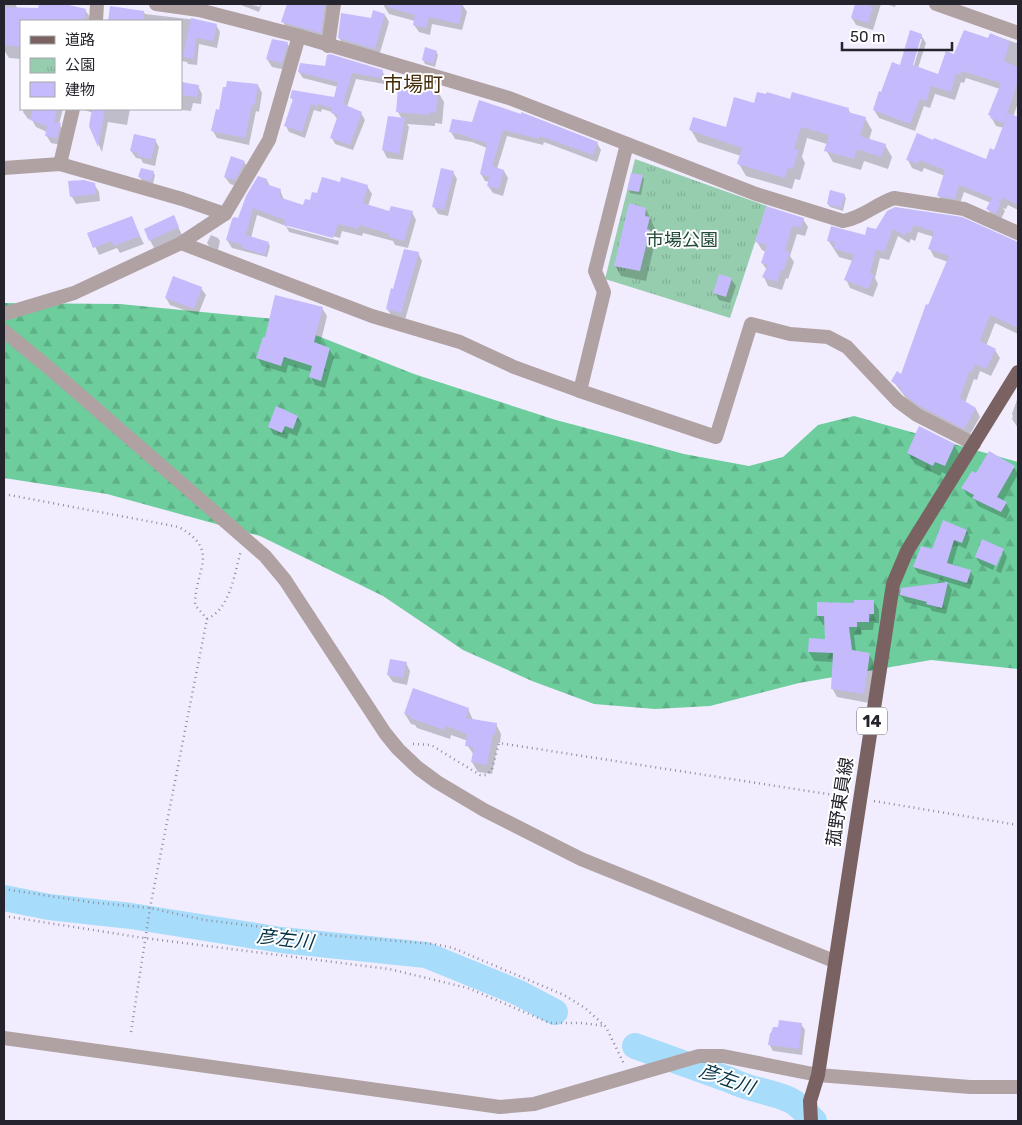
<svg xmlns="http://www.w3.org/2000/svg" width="1022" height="1125" viewBox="0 0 1022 1125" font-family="Rubik,'Noto Sans JP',sans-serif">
<defs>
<pattern id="forest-firs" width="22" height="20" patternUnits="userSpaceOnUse" patternTransform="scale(1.25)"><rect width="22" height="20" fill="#6dcd9d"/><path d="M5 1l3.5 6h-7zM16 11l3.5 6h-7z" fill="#5eb087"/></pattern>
<pattern id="park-tufts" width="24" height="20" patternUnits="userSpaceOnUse" patternTransform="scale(1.25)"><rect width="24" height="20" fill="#97cdaf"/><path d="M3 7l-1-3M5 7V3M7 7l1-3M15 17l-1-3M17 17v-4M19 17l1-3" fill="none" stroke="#82b097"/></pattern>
</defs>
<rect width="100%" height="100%" fill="#f1edfe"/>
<polygon fill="url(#forest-firs)" points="4,303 120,304 275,319 414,374 556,420 684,454 749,466 783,457 818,425 854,416 1018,462 1018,669 931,660 799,683 710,706 655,709 594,704 532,681 463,650 383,596 260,536 107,494 4,478"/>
<polygon fill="url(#park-tufts)" points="635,159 767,206 730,318 605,279"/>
<g fill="#0003" fill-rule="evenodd">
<polygon points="4,4 15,4 18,9 39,10 40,4 60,4 85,10 90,17 89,21 21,21 21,59 9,58 4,50 6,34 4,34"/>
<polygon points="238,4 249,4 260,7 261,4 259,4 262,4 259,12"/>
<polygon points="288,4 332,4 326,42 288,31 283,22"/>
<polygon points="385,4 462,4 467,12 462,30 432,24 430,35 419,32 414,25 415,21 389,14 384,6"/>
<polygon points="856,4 881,4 873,30 856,25 852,18"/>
<polygon points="886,4 896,4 895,7"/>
<polygon points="111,8 144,12 145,14 197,20 216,25 220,32 217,48 199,44 197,65 188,64 187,62 181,61 181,21 109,21"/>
<polygon points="385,15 389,22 379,56 344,46 339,38 371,20"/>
<path d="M991 34 1016 43 1018 42V103L1013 117 1018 119V210L1008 205 1006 209 1003 208 1005 211 1000 221 992 217 988 209 991 203 964 192 959 206 943 204 939 196 945 176 924 168 922 172 912 168 908 160H986L995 151 1004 128 996 126 990 115 1000 89 966 78 964 83 961 82 955 100 935 94 930 108 924 106 915 131 879 118 874 110 882 93 921 35 926 43 918 68 939 75 955 56 989 40ZM919 39H922L912 72 910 71Z"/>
<polygon points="287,43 292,51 286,70 272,67 267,59"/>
<polygon points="436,52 438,55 435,67 425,64 423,60"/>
<polygon points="382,71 386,78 384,84 356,79 347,107 361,113 365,120 353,150 335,144 332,138 338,120 332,112 322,109 321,112 314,110 305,138 289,132 286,126 293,101 292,98 335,99 338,87 303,78 299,72"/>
<polygon points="181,82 198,86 202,94 201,104 193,103 191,111 174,109 181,109"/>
<polygon points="258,85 262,93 259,112 256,111 249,145 217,138 213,131 227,89"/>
<polygon points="417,87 437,90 444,102 442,124 435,123 435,126 407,124 409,127 403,160 387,158 383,150 402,119 398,112 416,90"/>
<polygon points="791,100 848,109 851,114 865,118 872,130 869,140 885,145 892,157 888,169 864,161 861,170 833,162 826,150 827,144 807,138 802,157 805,163 800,180 795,179 792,189 746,176 739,164 741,156 698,142 691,130 727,128 755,104"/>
<polygon points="24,109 63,109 59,124 64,132 61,145 51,143 46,135 47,132 36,127 32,120 28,119 23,112"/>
<polygon points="82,109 130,109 127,125 108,122 102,152 90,126 93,113"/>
<polygon points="453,120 597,143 601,150 597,162 544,142 543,145 507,136 497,169 504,171 508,178 503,196 493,193 488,186 490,182 485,181 481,174 487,148 472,142 455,139 451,132"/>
<polygon points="155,140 159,147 155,166 143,163 141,159 136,158 131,151"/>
<polygon points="244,162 249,169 239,187 230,184 225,177"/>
<polygon points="153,172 155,175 153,184 142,181 140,177"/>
<polygon points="453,172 457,179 448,216 438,214 434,207"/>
<polygon points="642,176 644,179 641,195 630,193 629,190"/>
<polygon points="267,180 270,187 280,190 284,200 304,207 318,195 341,184 367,186 372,194 368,206 390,212 412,212 416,220 408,248 395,245 393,241 363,233 362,236 342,231 340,238 287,224 287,227 339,241 338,245 289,232 286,226 257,215 251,238 268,243 270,246 267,257 232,248 227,240 239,220"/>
<polygon points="70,182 94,184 99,192 100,201 76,204 72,197"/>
<polygon points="844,195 846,198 843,211 830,207 828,204"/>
<polygon points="646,209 655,229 653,238 655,242 646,281 621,276 615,265"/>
<polygon points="887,212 1018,243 1018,334 995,323 986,346 995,350 1000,358 991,376 980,371 977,380 974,379 965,403 976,409 980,417 969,436 924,413 906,398 893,381 902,376 948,262 934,257 930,249 934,237 918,232 915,241 911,239 909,243 898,236 889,260 880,258 875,278 878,284 873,297 850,288 846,279 853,261 839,257 828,240 866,236 877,231"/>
<polygon points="131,218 144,244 120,253 117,248 99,255 89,233"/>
<polygon points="803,219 808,227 805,236 797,234 790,256 794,262 788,279 786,278 782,290 768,286 764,277 767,270 762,263 766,252 762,250 757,242"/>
<polygon points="177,224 182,235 154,248 145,230"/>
<polygon points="211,235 218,238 220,241 218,250 209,246 207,243"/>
<polygon points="418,253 422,261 405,320 392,316 387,309 394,291"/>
<polygon points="731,279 736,286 730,303 719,300 715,293"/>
<polygon points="201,288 206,295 198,315 170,305 166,298"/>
<polygon points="322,308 327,316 320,345 329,349 334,357 325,388 315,385 311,377 312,372 288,365 286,373 262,366 258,358"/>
<polygon points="1018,397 1018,428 1012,419 1013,416 1012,414"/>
<polygon points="298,417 302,424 297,436 289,433 287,439 273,434 269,426"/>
<polygon points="954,445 961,457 951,477 942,472 940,476 915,464 908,453"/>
<polygon points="1014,467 1018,474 1003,501 1006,503 1010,510 1006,519 978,506 975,500 967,495 963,488 976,475"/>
<polygon points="943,522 967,531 970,538 966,549 958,545 952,566 970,571 974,577 970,589 918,573 914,567 933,551"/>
<polygon points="1003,550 1007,557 1001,573 996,571 1003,553 1001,553 993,570 980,564 976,557"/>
<polygon points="948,583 952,590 946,614 932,611 930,608 905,602 901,595 902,589"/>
<polygon points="874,602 879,610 879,623 874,623 873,630 861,630 861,635 854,635 856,652 869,654 874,663 869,703 837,697 832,688 834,662 814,661 809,652 826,641 825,625 823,625 818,616 855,604"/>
<polygon points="406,663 410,671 407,685 393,682 388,675"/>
<polygon points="468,709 473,720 496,724 501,734 500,743 498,743 492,774 478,772 472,762 474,755 467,745 468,741 451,735 450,739 417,728 415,725 411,724 405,714"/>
<polygon points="801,1024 805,1030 802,1055 773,1051 769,1044"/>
</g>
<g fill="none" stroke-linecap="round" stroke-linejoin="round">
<g stroke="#a7dcfa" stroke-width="26">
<polyline points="4,898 49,907 131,916 281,940 426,955 519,993 555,1012"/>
<path d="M635 1046 730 1080C748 1090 771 1091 790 1100 800 1105 806 1113 814 1121"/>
</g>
</g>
<g fill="#c5bafb">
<polygon points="39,4 65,4 86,9 84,21 21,21 21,47 4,45 6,27 4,27 4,7 38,8"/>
<polygon points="287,4 325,4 321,33 281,22"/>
<polygon points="387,4 463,4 459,24 429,17 426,28 413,25 415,15 387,7"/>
<polygon points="855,4 870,4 869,6 873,7 868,23 851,18"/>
<polygon points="110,6 144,11 144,21 108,21"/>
<polygon points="373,10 385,14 375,49 338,38 341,13 371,18"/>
<polygon points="191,18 217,24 213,41 196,38 194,59 183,57"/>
<polygon points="910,30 922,34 913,65 938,74 946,51 954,54 964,30 988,38 990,33 1010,42 1004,61 1018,67 1018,81 1004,123 990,118 991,116 988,115 1001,83 961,71 960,75 956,74 951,92 931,86 926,101 920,99 910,124 873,110 879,91 881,92 892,62 900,65"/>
<polygon points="272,39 288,42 282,63 266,59"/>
<polygon points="425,47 437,51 433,64 422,60"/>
<polygon points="330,54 383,70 381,78 352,73 343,104 362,112 350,145 330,138 338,115 331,113 332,108 318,104 318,107 311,104 302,132 284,126 293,99 290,98 292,90 334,97 338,82 298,72 300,63 325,66 327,55"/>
<polygon points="227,81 258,84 255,105 252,104 245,138 211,131 216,109 219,110 223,87 226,87"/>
<polygon points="181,82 199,85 197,97 181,95"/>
<polygon points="415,86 438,89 436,113 429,112 429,115 396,112 398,88 415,89"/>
<polygon points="757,92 766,94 767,92 790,99 792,92 849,108 848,112 866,117 860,136 886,144 881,157 857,149 854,159 824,151 829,135 801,127 794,149 799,150 793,169 788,168 785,178 737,164 742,148 689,130 693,117 726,127 734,97 754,103"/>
<polygon points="479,100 521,114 521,112 598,142 593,155 540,136 539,139 503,130 489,177 480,174 487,143 467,137 468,136 449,132 452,119 472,122"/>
<polygon points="33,109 57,109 54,122 61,123 57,138 45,136 47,126 30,120"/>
<polygon points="92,109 105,109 98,147 89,126"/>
<polygon points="1008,113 1018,117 1018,205 1004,198 1002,201 993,198 1001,202 996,214 986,209 992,198 959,185 955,199 937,196 945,170 919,160 918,164 906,160 917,133 933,140 934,138 986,159 990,148 994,150"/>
<polygon points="388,116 405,118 399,154 382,150"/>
<polygon points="134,134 156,139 151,159 137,156 138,153 130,151"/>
<polygon points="231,156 245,161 235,180 224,177"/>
<polygon points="492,166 504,170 499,189 487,186"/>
<polygon points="141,168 154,171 151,181 138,177"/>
<polygon points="441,168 454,171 444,210 432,207"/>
<polygon points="631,173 643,175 639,192 627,190"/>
<polygon points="258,176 267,179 266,184 281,189 279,197 303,205 305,199 310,200 312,192 317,193 322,177 340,182 341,177 368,185 363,203 389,211 391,206 413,211 404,241 389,237 390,234 359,225 358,229 338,224 333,238 284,225 285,220 253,208 243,245 226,240 232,219 234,217 238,218 246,196"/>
<polygon points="84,180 95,183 96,194 70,197 68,181"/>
<polygon points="830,190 845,194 841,208 827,204"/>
<polygon points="629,203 646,208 645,216 650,217 647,229 650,230 640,271 614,266"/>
<polygon points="766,206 804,218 801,228 792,226 785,251 790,252 783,271 781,270 777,282 762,277 768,265 761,263 767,245 755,242"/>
<polygon points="895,207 962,217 1018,242 1018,328 990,315 980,341 996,349 986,369 975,364 972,372 969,371 960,398 976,408 964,429 918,405 904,394 900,390 901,388 891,381 897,371 901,374 926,304 928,305 949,256 928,249 934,232 914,225 910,233 906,232 905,236 893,229 884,252 876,250 870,273 874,275 868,289 844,280 854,255 833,248 835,242 827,241 831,226 865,235 867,227 876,229 887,211"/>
<polygon points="174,215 179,227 149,241 144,229"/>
<polygon points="132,216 140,236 114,246 112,241 93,248 87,233"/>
<polygon points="246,235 269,242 265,255 242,248"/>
<polygon points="404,249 419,252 401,313 386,309 391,288 393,289"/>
<polygon points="719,274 732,278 726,297 713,293"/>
<polygon points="173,276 202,287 194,309 165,298"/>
<polygon points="275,295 323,307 314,342 330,348 321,381 309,377 312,366 284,357 281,366 256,358 263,337 265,337"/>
<polygon points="276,406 298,416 293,429 285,426 282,433 268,427"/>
<polygon points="919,426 955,444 945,466 935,462 933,466 907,453"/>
<polygon points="989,451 1015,466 997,497 1007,502 1001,512 972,498 974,495 961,488 972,471 976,473"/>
<polygon points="943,520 967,530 962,543 954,540 947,563 971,570 967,583 913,567 921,546 932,549"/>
<polygon points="982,539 1004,549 996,566 975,557"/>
<polygon points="948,582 942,608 926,604 927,602 900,595 901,588"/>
<polygon points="854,600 874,600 874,614 869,614 869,622 857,622 857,627 849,627 852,650 870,653 864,694 831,689 833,653 808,652 809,638 825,639 824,616 817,616 817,602 854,603"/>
<polygon points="390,659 407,662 403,678 387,675"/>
<polygon points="413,688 469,708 466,718 497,723 495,734 493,734 487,765 471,762 474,747 465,746 467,734 446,726 444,730 410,718 411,716 404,714"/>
<polygon points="779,1020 802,1023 799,1049 768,1045 770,1033 771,1033 773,1027 778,1027"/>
</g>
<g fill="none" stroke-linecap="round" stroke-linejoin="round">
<g stroke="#908d9b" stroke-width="2.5" stroke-dasharray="1 4" stroke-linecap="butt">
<path d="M4 494 179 527C221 551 195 569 195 605L207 619"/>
<polyline points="413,744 431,745 480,775 486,775 492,769 499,743 847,797"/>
<polyline points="874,801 1018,825"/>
<polyline points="4,889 89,902 150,908 205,920 246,925 336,936 434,944 453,948 564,995 585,1008 606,1027 624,1064"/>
<polyline points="4,916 144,938 389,969 468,988 550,1023 582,1023 605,1026"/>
<path d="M131 1032 150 908 207 619C231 608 234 574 241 551"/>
</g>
<g stroke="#b0a2a2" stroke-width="14">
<path d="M156 4 199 10 299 36 509 98 756 194 843 221C862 218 876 204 894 198L964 209 1018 233"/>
<polyline points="936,4 1018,33"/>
<polyline points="96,21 97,4"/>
<polyline points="299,36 269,140 225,214 181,243 372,316 460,342 514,367 580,391"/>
<polyline points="328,46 334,4"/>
<polyline points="627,144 595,271 604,292 580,391 716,437 751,324 790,334 828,337 847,347 898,401 917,415 974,444"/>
<polyline points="60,164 73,109"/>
<polyline points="4,168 60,164 182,199 225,214"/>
<polyline points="4,314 74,293 181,243"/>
</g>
<g stroke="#b0a2a2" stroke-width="14">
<polyline points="4,331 49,368 265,556 285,580 385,733 398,749 418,768 437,782 484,810 581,859 834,961"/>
<polyline points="4,1038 500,1107 534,1104 699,1056 723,1056 818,1075 970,1087 1018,1087"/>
</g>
<polyline stroke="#7a6262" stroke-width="14" points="811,1121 810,1101 818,1075 893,584 907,551 1018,372"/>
</g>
<g text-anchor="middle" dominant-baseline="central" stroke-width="4" stroke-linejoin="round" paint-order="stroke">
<rect fill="#fff" stroke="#66656b" stroke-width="1" x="857" y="707.5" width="30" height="27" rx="4"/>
<g font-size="16" font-weight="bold" fill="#25232c">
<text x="872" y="721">14</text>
</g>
<g font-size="18" fill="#214a36" stroke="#fff">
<text x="682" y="240">市場公園</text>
</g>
<g font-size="18" fill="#25232c" stroke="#fff">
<text transform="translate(840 802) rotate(-81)">菰野東員線</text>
</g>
<g font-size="19" font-style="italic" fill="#063246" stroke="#fff">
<text transform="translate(285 939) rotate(7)">彦左川</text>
<text transform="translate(727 1079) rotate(19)">彦左川</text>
</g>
<g font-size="20" fill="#432a08" stroke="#fff">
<text x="413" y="84">市場町</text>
</g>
</g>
<rect width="1022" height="1125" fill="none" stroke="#25232c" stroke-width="10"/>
<rect x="20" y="20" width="162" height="90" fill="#ffffff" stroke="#a8a7ab"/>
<rect x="30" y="36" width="25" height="8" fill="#7a6262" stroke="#a8a7ab"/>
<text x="65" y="45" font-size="15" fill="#25232c">道路</text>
<rect x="30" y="58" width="25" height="15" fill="url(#park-tufts)" stroke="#a8a7ab"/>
<text x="65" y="70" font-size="15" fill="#25232c">公園</text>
<rect x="30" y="82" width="25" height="15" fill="#c5bafb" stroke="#a8a7ab"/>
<text x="65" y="95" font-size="15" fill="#25232c">建物</text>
<path d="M842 42v8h110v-8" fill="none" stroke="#25232c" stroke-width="2.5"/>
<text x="850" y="42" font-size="15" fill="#25232c" stroke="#ffffff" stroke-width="4" paint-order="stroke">50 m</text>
</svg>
